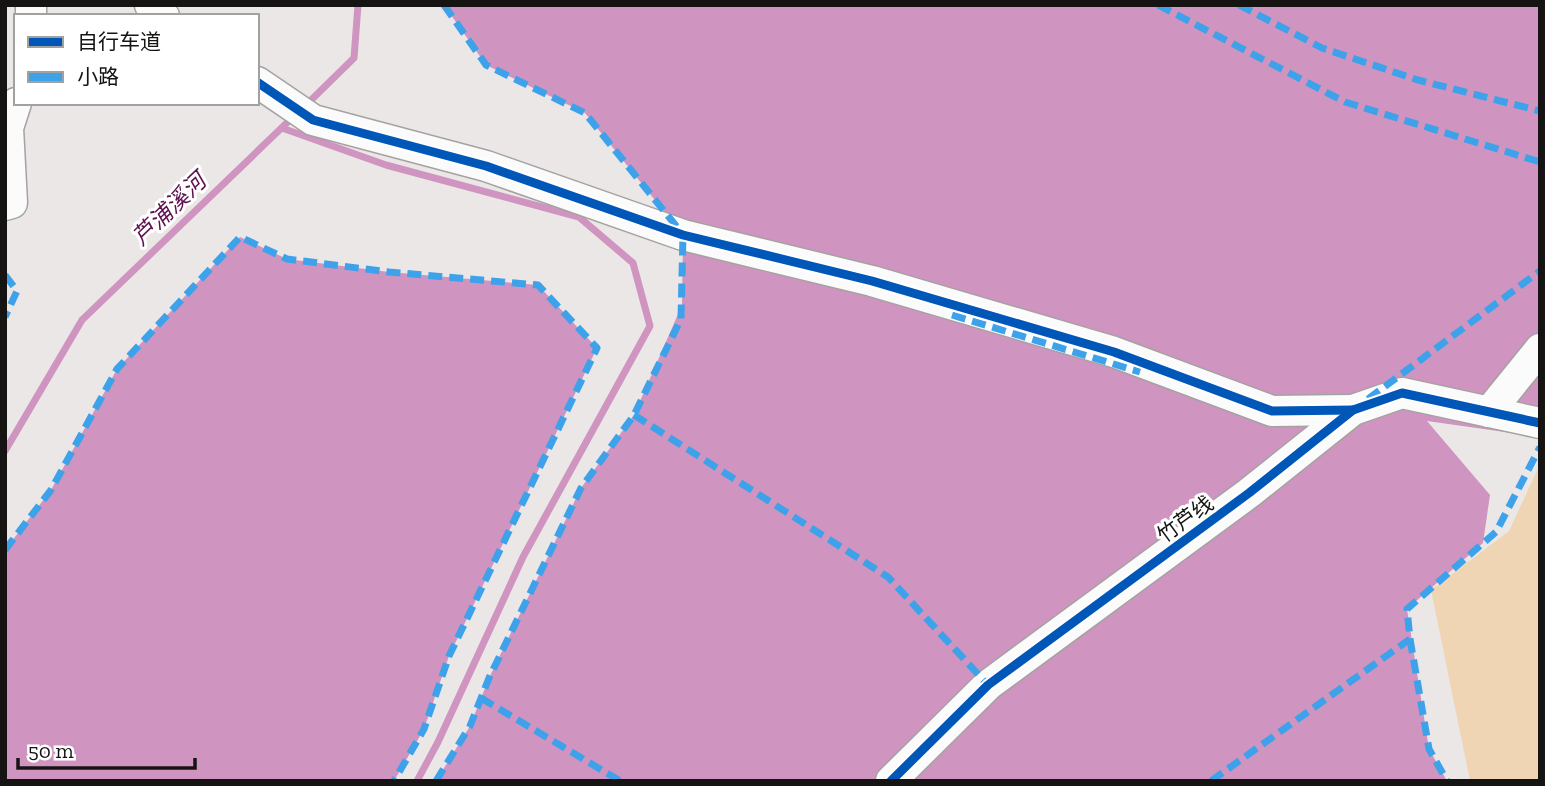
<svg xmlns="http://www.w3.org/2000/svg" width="1545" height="786" viewBox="0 0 1545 786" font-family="'Zilla Slab','Noto Sans SC',serif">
<rect width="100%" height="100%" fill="#ebe7e7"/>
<polygon fill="#f0d5b4" points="1540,464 1540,781 1470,781 1431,590 1509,531"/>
<g fill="#cf94bf">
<polygon points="444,5 1540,5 1540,437 1427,421 1490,495 1483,543 1407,609 1429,749 1447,781 436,781 470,726 489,678 581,488 634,415 682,305 683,235 585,113 486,65"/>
<polygon points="240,237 287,259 389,272 538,285 597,348 449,656 424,729 394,781 5,781 5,550 51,490 117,369"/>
</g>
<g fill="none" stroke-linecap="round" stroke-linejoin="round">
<g stroke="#cf94bf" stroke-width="7">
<polyline points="306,105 354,58 358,5"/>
<polyline points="282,128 386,165 579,217 633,263 650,326 523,557 438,742 417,781"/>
<polyline points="5,451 82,320 295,115"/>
</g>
<g stroke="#a5a2a2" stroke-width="33">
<g id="minor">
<polyline points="150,5 164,16"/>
<polyline points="31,16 31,5"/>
<polyline points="257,82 313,120 486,166 683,235 872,281 1114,352 1272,411 1353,410"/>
<polyline points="5,205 12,203 8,128 16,103"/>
<polyline points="1489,412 1540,349"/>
<polyline points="891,781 988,685 1249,493 1353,410 1402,393 1540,423"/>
</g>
</g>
<use href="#minor" stroke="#fcfbfb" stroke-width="30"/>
<g stroke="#3da2ea" stroke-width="7" stroke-dasharray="14 7" stroke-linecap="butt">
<polyline points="444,5 486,65 585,113 681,232"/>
<polyline points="1158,5 1345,102 1540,162"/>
<polyline points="1239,5 1322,48 1418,80 1540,111"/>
<polyline points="5,275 17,291 5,317"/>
<polyline points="952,315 1140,372"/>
<polyline points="1368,399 1540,271"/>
<polyline points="634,415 888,577 988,685"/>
<polyline points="5,550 51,490 117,369 240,237 287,259 389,272 538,285 597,348 449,656 424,729 394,781"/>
<polyline points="1410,639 1429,749 1447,781"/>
<polyline points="481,698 620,781"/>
<polyline points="436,781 470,726 489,678 581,488 634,415 681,319 683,235 681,232"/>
<polyline points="1211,781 1410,639 1407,609 1496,532 1540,447"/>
</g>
<g stroke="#fff" stroke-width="13">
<g id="cycleway">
<polyline points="257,82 313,120 486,166 683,235 872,281 1114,352 1272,411 1353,410"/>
<polyline points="891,781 988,685 1249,493 1353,410 1402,393 1540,423"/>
</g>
</g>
<use href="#cycleway" stroke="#0057b8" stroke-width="9"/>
</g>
<g text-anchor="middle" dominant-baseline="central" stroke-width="6" stroke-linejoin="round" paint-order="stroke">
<g font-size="21" fill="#161413" stroke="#fff">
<text transform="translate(1185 519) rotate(-36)">竹芦线</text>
</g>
<g font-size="23" font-style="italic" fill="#5d124f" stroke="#fff">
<text transform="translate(169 209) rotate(-44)">芦浦溪河</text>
</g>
</g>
<rect width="1545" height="786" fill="none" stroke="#161413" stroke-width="14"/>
<rect x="14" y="14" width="245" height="91" fill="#ffffff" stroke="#a2a1a1" stroke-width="2"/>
<rect x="28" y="37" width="35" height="10" fill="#0057b8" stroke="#a2a1a1" stroke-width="2"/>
<text x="77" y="49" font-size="21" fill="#161413">自行车道</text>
<rect x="28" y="72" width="35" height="10" fill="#3da2ea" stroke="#a2a1a1" stroke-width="2"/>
<text x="77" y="84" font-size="21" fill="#161413">小路</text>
<path d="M18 758v10h177v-10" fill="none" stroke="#161413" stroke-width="3.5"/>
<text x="28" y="758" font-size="21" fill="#161413" stroke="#ffffff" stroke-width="5" paint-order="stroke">50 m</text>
</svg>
